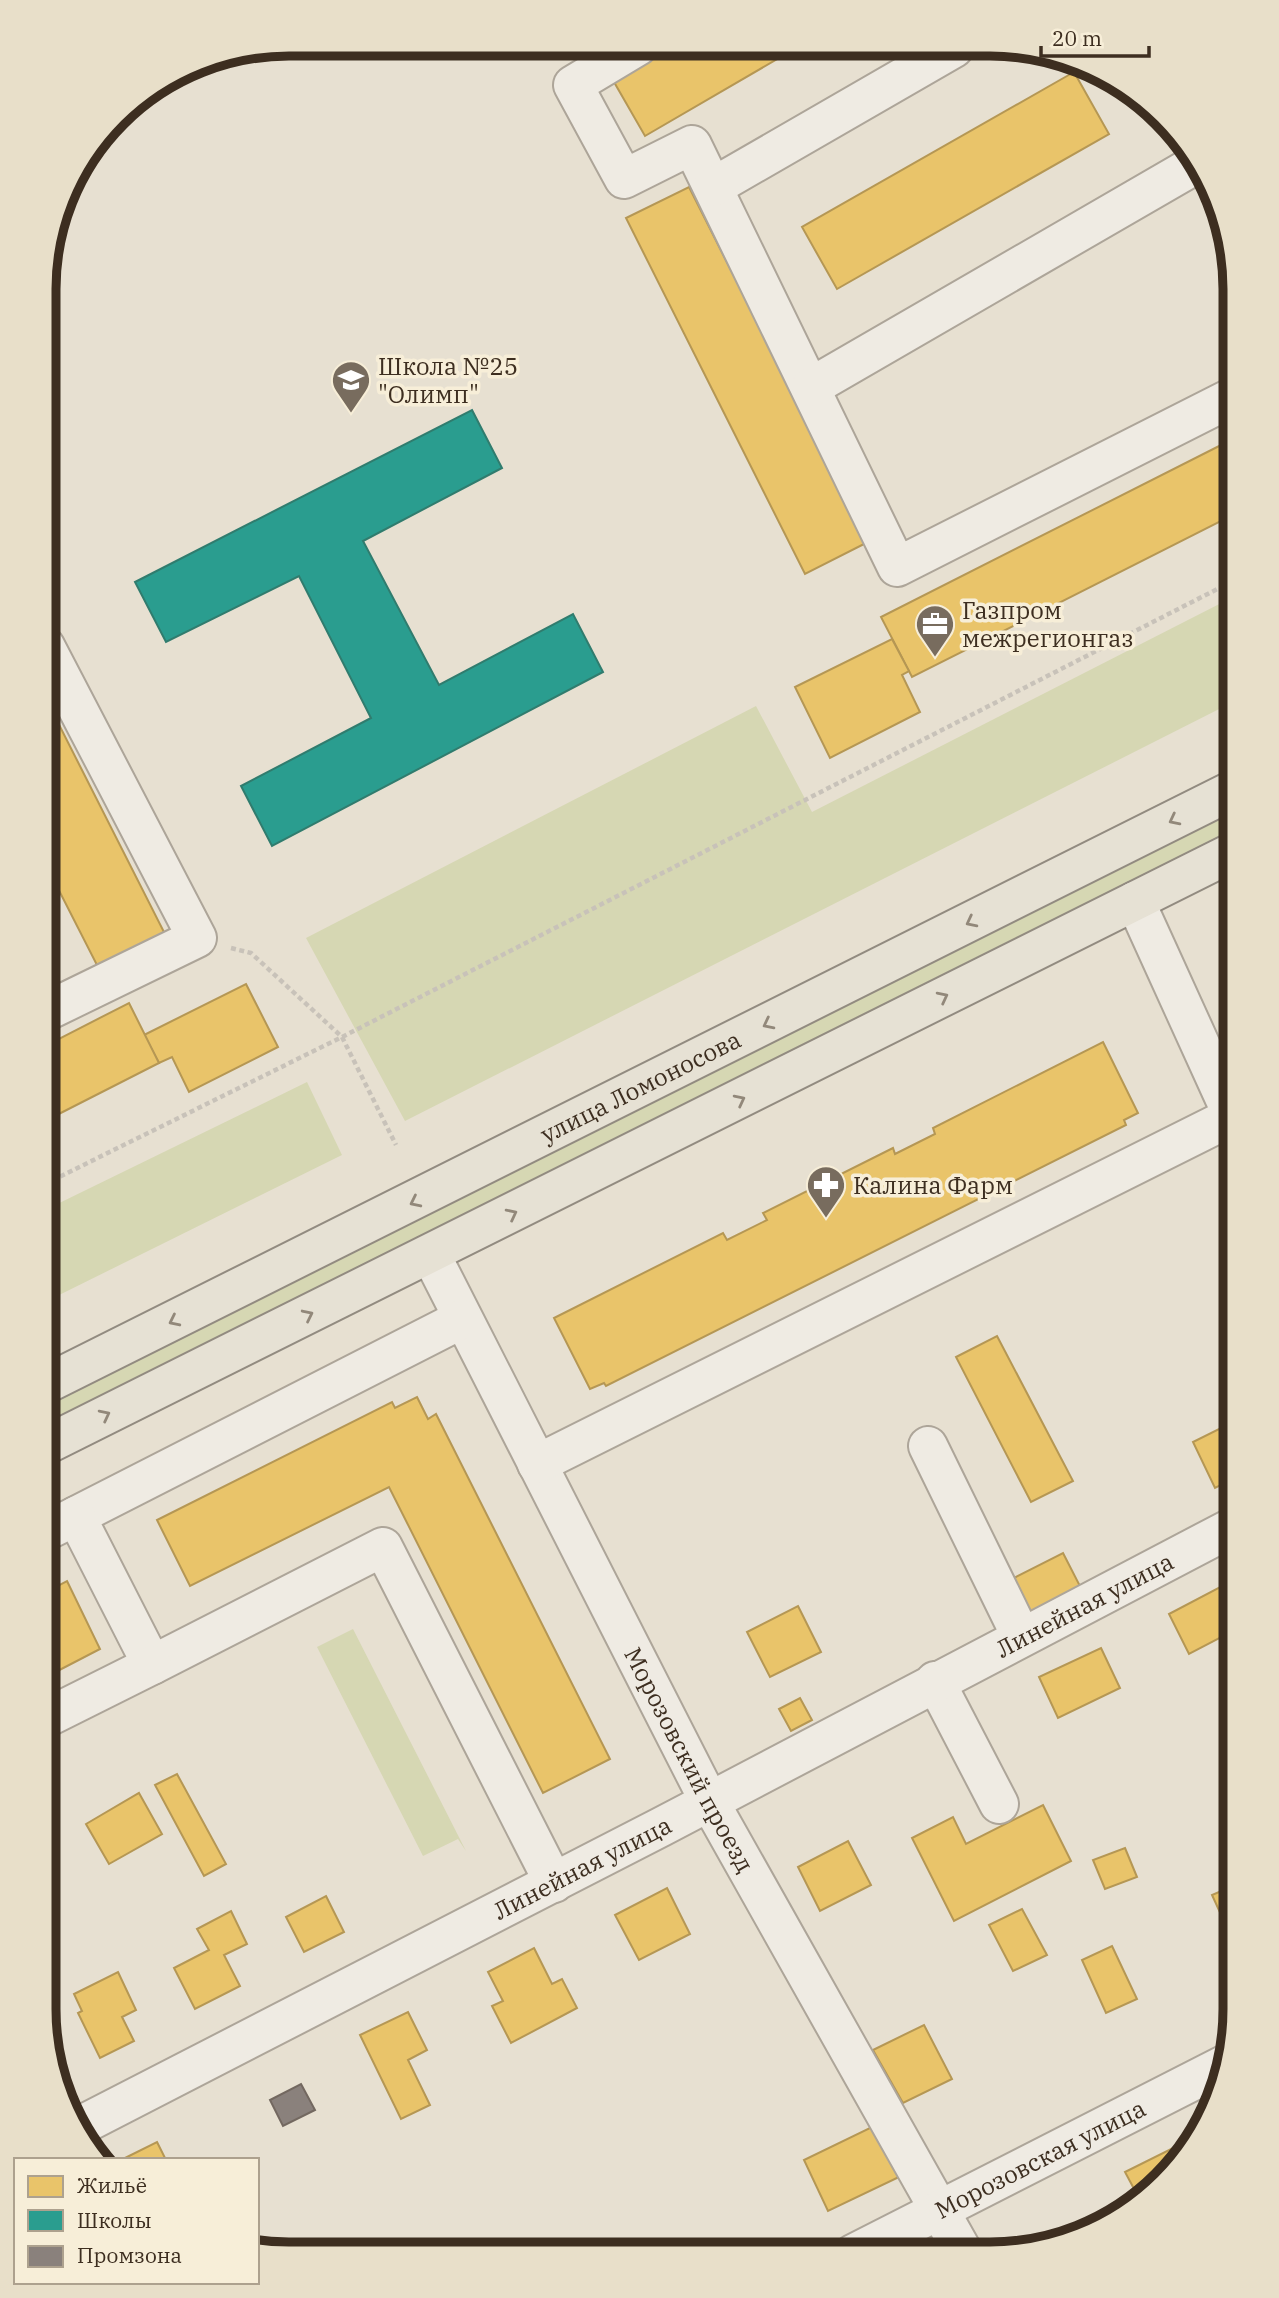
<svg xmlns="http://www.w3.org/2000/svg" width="1279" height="2298" viewBox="0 0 1279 2298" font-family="'IBM Plex Serif',serif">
<rect width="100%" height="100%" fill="#e7e0d1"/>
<g fill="#d6d7b3">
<polygon points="1235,596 1235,701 405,1121 306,938 756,706 812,812"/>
<polygon points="1235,809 1235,829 44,1424 44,1404"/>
<polygon points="307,1082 342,1155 45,1302 45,1210"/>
<polygon points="353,1629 466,1851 458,1839 423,1856 317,1647"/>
</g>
<g fill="#e9c46a" stroke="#b59754" stroke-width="2">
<polygon points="522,45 547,45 529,56"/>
<polygon points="661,46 798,47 645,136 610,75"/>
<polygon points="1074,72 1109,134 837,289 802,227"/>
<polygon points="689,187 868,542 805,574 626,218"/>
<polygon points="1235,438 1235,514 912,677 881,617"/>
<polygon points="892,639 909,671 902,675 920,712 830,758 795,687"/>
<polygon points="45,697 167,938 100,971 45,863"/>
<polygon points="246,984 278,1047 189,1092 172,1057 159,1063 144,1035"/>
<polygon points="129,1003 159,1063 45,1121 45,1046"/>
<polygon points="1103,1042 1138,1113 1124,1120 1126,1125 606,1386 604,1383 590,1389 554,1318 723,1233 727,1240 767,1220 763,1213 893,1148 895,1154 935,1134 933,1128"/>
<polygon points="997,1336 1073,1481 1031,1502 956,1357"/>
<polygon points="417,1397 428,1419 436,1414 610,1759 543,1793 389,1487 190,1586 157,1520 392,1402 395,1408"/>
<polygon points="1235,1421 1235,1478 1215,1488 1193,1442"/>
<polygon points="1063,1553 1083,1592 1033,1617 1014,1578"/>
<polygon points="67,1581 100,1649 44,1678 44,1593"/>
<polygon points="1224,1585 1235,1606 1235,1630 1189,1654 1169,1614"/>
<polygon points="798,1606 821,1652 770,1677 747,1632"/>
<polygon points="1101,1648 1120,1688 1058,1718 1039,1677"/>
<polygon points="800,1698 812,1720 791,1731 779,1709"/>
<polygon points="177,1774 226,1864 204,1876 155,1785"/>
<polygon points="139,1793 162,1834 109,1864 86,1824"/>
<polygon points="1043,1805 1071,1861 954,1921 912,1838 953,1817 966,1844"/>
<polygon points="848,1841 871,1885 820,1911 798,1867"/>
<polygon points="1125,1848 1137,1877 1105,1889 1093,1860"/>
<polygon points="1235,1885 1235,1945 1212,1895"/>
<polygon points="667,1888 690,1934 639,1960 615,1915"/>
<polygon points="326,1896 344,1932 304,1952 286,1917"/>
<polygon points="1022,1909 1047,1955 1013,1971 989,1925"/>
<polygon points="231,1911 247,1944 224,1955 240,1986 195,2009 174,1968 209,1950 197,1929"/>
<polygon points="1112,1946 1137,1999 1106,2013 1082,1960"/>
<polygon points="534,1948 552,1984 562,1979 577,2008 511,2043 492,2006 503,2001 488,1972"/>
<polygon points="118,1972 136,2010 122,2017 134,2041 100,2058 78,2013 82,2011 74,1994"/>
<polygon points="408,2012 427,2050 408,2060 430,2105 401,2119 360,2035"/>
<polygon points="924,2025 952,2079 903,2103 873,2050"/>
<polygon points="874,2126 899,2177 828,2211 804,2160"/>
<polygon points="157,2142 166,2160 121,2160"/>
<polygon points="1175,2147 1182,2160 1140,2200 1125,2172"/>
</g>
<polygon fill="#2a9d8f" stroke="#307c6e" stroke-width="2" points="472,410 502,468 363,541 439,685 573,614 603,672 272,846 241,786 371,718 299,576 166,642 135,582"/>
<polygon fill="#8a817c" stroke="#736860" stroke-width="2" points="301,2084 315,2110 283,2126 270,2100"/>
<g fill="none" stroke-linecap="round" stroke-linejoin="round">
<g stroke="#ada599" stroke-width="42">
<g id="minor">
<polyline points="638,46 573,85 624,179 692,145 897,567 1235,396"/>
<polyline points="713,187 954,48"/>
<polyline points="811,387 1193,166"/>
<polyline points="1135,901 1235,1121"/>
<polyline points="45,1012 197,938 45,646"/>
<path id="s1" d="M431 1255 709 1801 964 2254"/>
<polyline points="462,1319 76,1516 152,1665 383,1547 554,1883"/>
<polyline points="928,1446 1021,1636"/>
<polyline points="537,1464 1233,1116"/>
<polyline points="44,1532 76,1516"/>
<polyline points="935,1681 999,1804"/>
<polyline points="44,1719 152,1665"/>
<path id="s2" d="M78 2127 661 1827 1235 1526"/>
<path id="s3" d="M853 2254 1226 2064"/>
</g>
</g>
<g stroke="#928b80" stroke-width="42">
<g id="major">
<path id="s4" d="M44 1385 1235 789"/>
<polyline points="44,1446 1235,851"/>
</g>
</g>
<g stroke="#c8c2b9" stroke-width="4.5" stroke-dasharray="5 3.5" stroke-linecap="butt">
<polyline points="231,948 251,953 342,1037 396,1145"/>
<polyline points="45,1184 342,1037 1235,580"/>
</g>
<use href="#minor" stroke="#efebe3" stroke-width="38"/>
<use href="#major" stroke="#e6e1d4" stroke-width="38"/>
</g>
<defs><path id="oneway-chevron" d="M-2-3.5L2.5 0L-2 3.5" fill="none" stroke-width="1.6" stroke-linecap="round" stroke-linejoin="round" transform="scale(1.75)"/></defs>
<g stroke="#92887a">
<use href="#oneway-chevron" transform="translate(1174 820) rotate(153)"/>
<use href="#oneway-chevron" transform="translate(971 922) rotate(153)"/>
<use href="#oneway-chevron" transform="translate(943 997) rotate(-27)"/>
<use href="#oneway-chevron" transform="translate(768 1024) rotate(153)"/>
<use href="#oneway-chevron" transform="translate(740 1100) rotate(-27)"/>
<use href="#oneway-chevron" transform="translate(415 1202) rotate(154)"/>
<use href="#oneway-chevron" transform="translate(512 1214) rotate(-27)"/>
<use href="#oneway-chevron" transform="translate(308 1315) rotate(-26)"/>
<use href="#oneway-chevron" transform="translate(174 1321) rotate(154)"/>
<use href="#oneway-chevron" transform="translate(105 1415) rotate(-27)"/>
</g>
<defs>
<g id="school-pin" transform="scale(2.0125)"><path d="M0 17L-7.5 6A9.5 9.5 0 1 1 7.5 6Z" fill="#786c5e" stroke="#f7eed8"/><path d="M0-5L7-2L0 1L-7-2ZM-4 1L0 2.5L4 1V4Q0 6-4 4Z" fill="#fff"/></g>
<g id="office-pin" transform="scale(2.0125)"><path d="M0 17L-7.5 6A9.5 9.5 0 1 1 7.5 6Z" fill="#786c5e" stroke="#f7eed8"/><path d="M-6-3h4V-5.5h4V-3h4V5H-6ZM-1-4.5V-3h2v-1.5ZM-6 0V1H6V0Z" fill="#fff"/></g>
<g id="pharmacy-pin" transform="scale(2.0125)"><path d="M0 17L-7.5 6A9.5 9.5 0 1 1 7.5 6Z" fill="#786c5e" stroke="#f7eed8"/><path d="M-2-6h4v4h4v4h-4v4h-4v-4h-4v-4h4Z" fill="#fff"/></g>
</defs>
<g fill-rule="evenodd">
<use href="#school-pin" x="351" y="380"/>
<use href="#office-pin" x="935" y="624"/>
<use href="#pharmacy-pin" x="826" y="1185"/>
</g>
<g text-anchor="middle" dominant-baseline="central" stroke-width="7" stroke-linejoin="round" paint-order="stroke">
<g font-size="24" fill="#3d2e20" stroke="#f7eed8" text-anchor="start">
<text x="378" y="366">Школа №25<tspan x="378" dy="28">"Олимп"</tspan></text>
<text x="962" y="610">Газпром<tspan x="962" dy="28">межрегионгаз</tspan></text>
<text x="853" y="1185">Калина Фарм</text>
</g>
<g font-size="24" fill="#3d2e20" stroke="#f7eed8">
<text stroke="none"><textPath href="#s4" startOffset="667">улица Ломоносова</textPath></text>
<text stroke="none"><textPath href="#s2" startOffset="1134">Линейная улица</textPath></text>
<text stroke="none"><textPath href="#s1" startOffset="567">Морозовский проезд</textPath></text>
<text stroke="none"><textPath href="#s2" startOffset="567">Линейная улица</textPath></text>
<text stroke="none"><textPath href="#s3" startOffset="210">Морозовская улица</textPath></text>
</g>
</g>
<path d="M0 0H1279V2298H0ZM289 56H990A233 233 0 0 1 1223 289V2009A233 233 0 0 1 990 2242H289A233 233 0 0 1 56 2009V289A233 233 0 0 1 289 56Z" fill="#e8dfc9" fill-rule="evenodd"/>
<path fill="none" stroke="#3d2e20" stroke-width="9" d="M289 56H990A233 233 0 0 1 1223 289V2009A233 233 0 0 1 990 2242H289A233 233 0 0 1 56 2009V289A233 233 0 0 1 289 56Z"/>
<rect x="14" y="2158" width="245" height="126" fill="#f7eed8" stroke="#ada18e" stroke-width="2"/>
<rect x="28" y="2176" width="35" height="21" fill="#e9c46a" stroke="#ada18e" stroke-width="2"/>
<text x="77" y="2193" font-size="21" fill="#3d2e20">Жильё</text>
<rect x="28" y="2210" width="35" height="21" fill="#2a9d8f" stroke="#ada18e" stroke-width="2"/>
<text x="77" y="2228" font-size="21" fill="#3d2e20">Школы</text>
<rect x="28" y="2246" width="35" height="21" fill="#8a817c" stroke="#ada18e" stroke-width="2"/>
<text x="77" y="2263" font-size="21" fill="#3d2e20">Промзона</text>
<path d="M1041 46v10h108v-10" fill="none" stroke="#3d2e20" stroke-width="3.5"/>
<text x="1052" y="46" font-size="21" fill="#3d2e20" stroke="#f7eed8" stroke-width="5" paint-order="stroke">20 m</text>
</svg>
